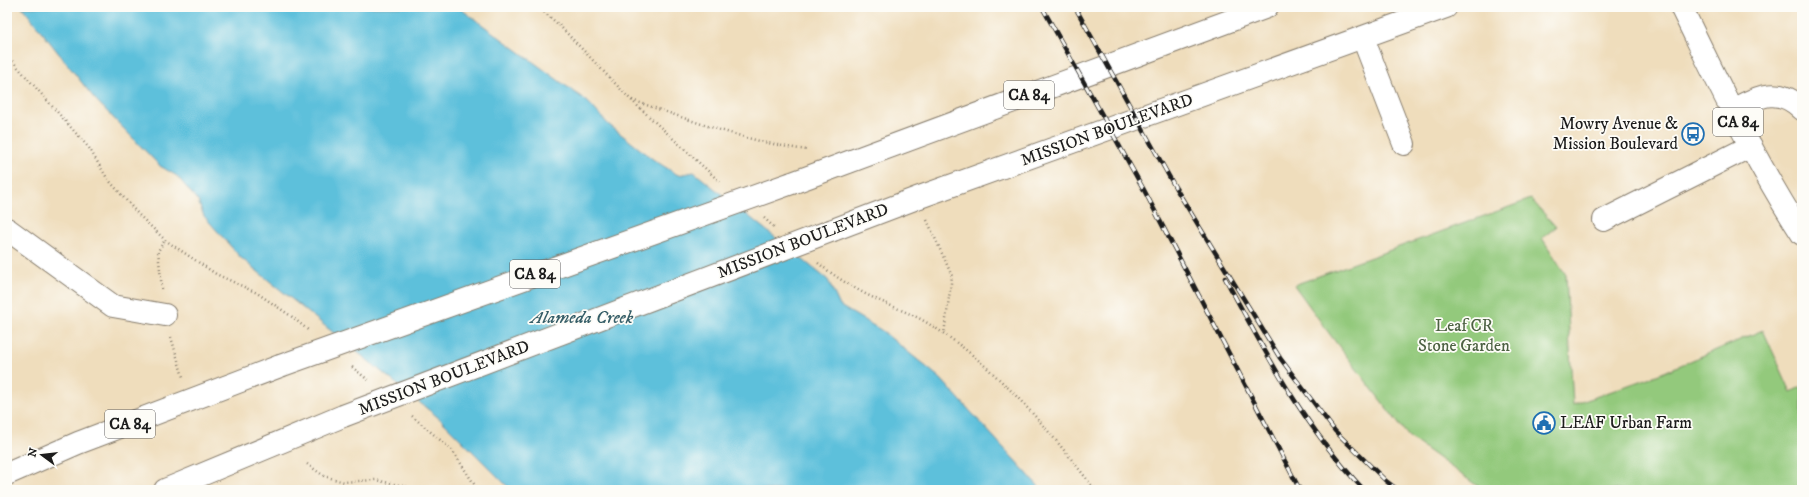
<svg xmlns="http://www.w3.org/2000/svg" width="1809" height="497" viewBox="0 0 1809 497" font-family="'IM FELL DW Pica',serif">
<rect width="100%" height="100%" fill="#fdfcf7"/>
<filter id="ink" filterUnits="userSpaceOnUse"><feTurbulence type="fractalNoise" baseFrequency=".025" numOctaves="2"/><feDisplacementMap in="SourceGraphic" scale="8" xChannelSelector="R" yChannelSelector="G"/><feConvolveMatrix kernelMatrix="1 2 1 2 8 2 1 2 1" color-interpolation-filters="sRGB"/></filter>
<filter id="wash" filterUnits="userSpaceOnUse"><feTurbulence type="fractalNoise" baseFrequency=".012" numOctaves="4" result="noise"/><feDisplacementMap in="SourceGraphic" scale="16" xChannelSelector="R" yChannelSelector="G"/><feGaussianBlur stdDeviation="0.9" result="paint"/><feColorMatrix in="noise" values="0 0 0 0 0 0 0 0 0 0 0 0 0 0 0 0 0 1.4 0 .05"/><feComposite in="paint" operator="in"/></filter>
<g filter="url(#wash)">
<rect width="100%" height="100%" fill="#efddbc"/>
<polygon fill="#93c97b" stroke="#58724c" points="1531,199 1556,227 1542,238 1566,275 1573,405 1662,373 1763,330 1791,392 1802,386 1802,490 1483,490 1409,437 1331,336 1294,285"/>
<polygon fill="#5dc0db" stroke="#3c6e7c" points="22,7 458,7 588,102 608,124 654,160 678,175 694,172 828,280 840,306 881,330 940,378 1042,490 511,490 440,419 241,258 204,216 198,201 177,176 160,166 94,98"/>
</g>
<g filter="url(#ink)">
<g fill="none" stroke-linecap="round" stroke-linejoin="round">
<g stroke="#867c6c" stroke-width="24">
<g id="minor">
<polyline points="1363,38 1404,144"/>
<path d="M1732 110C1758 97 1778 85 1802 109"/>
<polyline points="1604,220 1751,146"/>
<polyline points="7,229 113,306 165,315"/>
</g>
</g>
<g stroke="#867c6c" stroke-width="24">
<g id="major">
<path d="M1681 7C1719 84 1755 162 1802 234"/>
<polyline points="792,183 1267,7"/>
<polyline points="833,230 917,198 1446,7"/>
<polyline points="7,474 78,443 280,366"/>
<polyline points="165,490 343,416"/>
</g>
</g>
<g stroke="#867c6c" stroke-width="2.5" stroke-dasharray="1 3" stroke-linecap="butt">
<polyline points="538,7 559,25 630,99 720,182"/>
<polyline points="7,55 89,148 107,178 138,214 165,240 216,274 257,293 291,316 308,330"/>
<path d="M632 100C690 120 747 142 807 150"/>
<polyline points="764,218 774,227"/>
<polyline points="927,220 952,276 944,334"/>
<path d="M818 263C838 279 861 293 885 303 900 310 915 315 929 324 992 362 1051 431 1095 490"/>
<polyline points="162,289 158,251 165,240"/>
<polyline points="171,337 183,377"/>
<polyline points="352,367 368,380"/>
<polyline points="412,416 452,450 478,490"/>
<polyline points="307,464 324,476 344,482 376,480 421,490"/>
</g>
<use href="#minor" stroke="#fff" stroke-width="22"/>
<use href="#major" stroke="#fff" stroke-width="22"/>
<g stroke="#1c1c1c" stroke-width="4.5">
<g id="rail">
<polyline points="1042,7 1144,190 1300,490"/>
<polyline points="1075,7 1175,187 1280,358 1335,431 1386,481 1398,490"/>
<path d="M1225 278C1266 354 1304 427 1364 490"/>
</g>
</g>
<use href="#rail" stroke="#fdfcf7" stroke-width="3" stroke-dasharray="9" stroke-linecap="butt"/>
<g stroke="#867c6c" stroke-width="24" stroke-linecap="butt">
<g id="major-bridge">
<polyline points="280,366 792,183"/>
<polyline points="343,416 833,230"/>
</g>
</g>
<use href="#major-bridge" stroke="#fff" stroke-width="22"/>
</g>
</g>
<defs>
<g id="bus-ring" transform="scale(1.15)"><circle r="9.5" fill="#fdfcf7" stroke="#1f6fb2" stroke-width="1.5"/><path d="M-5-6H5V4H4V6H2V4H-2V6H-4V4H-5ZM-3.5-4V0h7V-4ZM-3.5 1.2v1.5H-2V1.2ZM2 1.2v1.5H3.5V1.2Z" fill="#1f6fb2"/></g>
<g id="civic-ring" transform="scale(1.15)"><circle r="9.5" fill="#fdfcf7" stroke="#1f6fb2" stroke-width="1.5"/><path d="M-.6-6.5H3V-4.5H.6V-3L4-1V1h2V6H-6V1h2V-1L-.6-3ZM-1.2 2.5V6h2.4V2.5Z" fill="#1f6fb2"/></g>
</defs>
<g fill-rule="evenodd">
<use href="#bus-ring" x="1693" y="134"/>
<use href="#civic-ring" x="1544" y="423"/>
</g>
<g text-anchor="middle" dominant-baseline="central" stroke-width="3.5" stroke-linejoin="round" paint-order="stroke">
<g fill="#fdfcf7" stroke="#605f5e" stroke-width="1">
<rect x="1004" y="81" width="50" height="28" rx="3"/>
<rect x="1713" y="108" width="50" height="28" rx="3"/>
<rect x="510" y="260" width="50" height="28" rx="3"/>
<rect x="105" y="410" width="50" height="28" rx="3"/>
</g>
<g font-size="16" font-weight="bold" fill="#1c1c1c">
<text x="1029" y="95">CA 84</text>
<text x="1738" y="122">CA 84</text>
<text x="535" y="274">CA 84</text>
<text x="130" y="424">CA 84</text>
</g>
<g font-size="17" fill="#1c1c1c" stroke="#fdfcf7" text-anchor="end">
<text x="1678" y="124">Mowry Avenue &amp;<tspan x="1678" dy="20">Mission Boulevard</tspan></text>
<text x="1560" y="423" text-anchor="start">LEAF Urban Farm</text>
</g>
<g font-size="17" fill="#1c1c1c" stroke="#fdfcf7">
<text transform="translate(1107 130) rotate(-20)">MISSION BOULEVARD</text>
<text transform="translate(803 241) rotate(-21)">MISSION BOULEVARD</text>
<text transform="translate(444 378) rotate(-21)">MISSION BOULEVARD</text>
</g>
<g font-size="17" fill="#4c6142" stroke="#fdfcf7">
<text x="1464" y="326">Leaf CR<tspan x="1464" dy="20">Stone Garden</tspan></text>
</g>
<g font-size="18" font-style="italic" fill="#365e68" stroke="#fdfcf7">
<text x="582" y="318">Alameda Creek</text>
</g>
</g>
<rect width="1809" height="497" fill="none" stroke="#fdfcf7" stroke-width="24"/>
<g transform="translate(42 455) rotate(285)" stroke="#fdfcf7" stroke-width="3" paint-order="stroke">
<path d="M0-3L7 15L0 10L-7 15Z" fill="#1c1c1c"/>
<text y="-6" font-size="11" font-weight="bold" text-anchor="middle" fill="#1c1c1c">N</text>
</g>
</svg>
